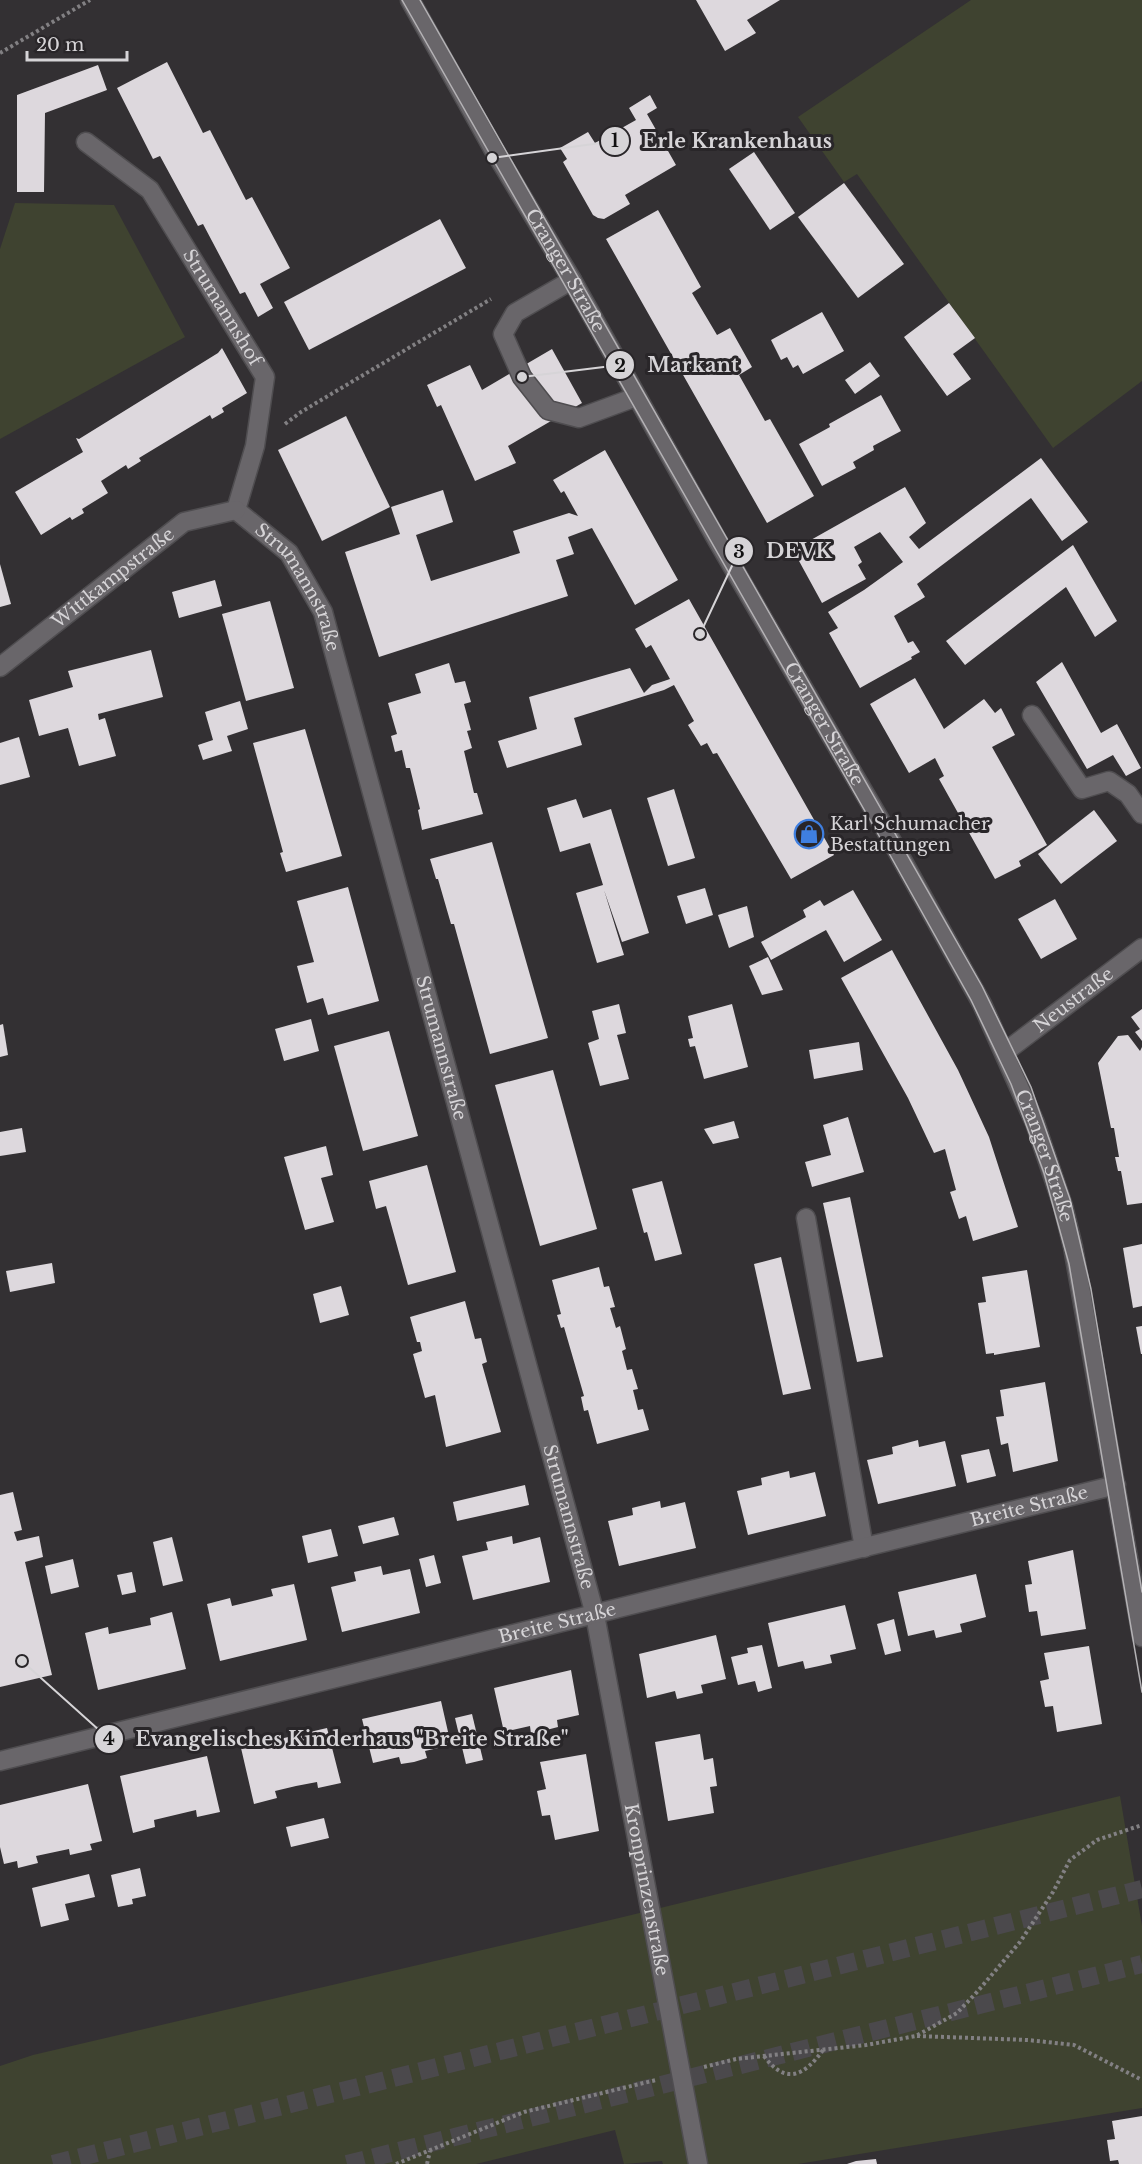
<svg xmlns="http://www.w3.org/2000/svg" width="1142" height="2164" viewBox="0 0 1142 2164" font-family="'Libre Baskerville',serif">
<rect width="100%" height="100%" fill="#333033"/>
<g fill="#3f4330">
<polygon points="971,0 1142,0 1142,381 1053,448 857,174 844,182 798,117"/>
<polygon points="15,203 114,205 185,337 0,439 0,249"/>
<polygon points="1120,1796 1142,1926 1142,2108 798,2164 663,2164 662,2161 624,2164 615,2130 476,2164 0,2164 0,2066 33,2055 619,1918"/>
</g>
<g fill="#ddd8dd">
<polygon points="696,0 780,0 747,20 756,33 725,51"/>
<polygon points="167,62 203,133 210,130 246,200 252,197 290,268 260,284 273,308 258,317 245,292 240,294 203,224 198,226 160,156 153,159 117,88"/>
<polygon points="98,65 107,90 45,113 44,192 17,192 17,95"/>
<polygon points="650,95 657,108 647,114 676,165 625,195 630,204 604,219 598,218 593,215 563,162 567,159 560,148 588,132 595,143 636,120 629,108"/>
<polygon points="754,152 795,213 770,230 729,169"/>
<polygon points="844,183 904,264 858,298 798,217"/>
<polygon points="658,210 701,287 692,293 717,335 730,328 752,367 739,375 765,421 770,419 814,496 767,523 606,239"/>
<polygon points="440,219 466,268 309,350 284,302"/>
<polygon points="949,303 975,338 953,354 971,379 947,396 904,337"/>
<polygon points="822,312 844,351 803,374 798,365 793,368 787,357 781,360 771,340"/>
<polygon points="222,348 247,393 222,408 224,412 212,419 210,415 139,458 141,461 128,469 126,465 101,481 108,493 82,509 84,513 72,520 70,517 41,535 15,492 83,452 76,438 79,439 218,353"/>
<polygon points="552,349 582,403 508,446 516,463 475,481 441,405 437,407 427,385 470,365 482,390"/>
<polygon points="870,362 880,376 855,394 845,380"/>
<polygon points="881,395 901,431 873,446 874,450 853,462 856,468 822,486 799,444 830,427 829,424"/>
<polygon points="346,416 390,507 322,541 278,450"/>
<polygon points="605,450 678,580 635,605 592,528 568,537 574,554 556,560 568,596 379,657 345,552 400,534 391,507 443,490 453,522 416,535 431,581 520,553 513,531 569,513 578,516 564,491 561,493 553,480"/>
<polygon points="1041,458 1088,522 1062,541 1031,498 917,584 925,597 894,616 908,643 913,641 920,652 911,657 912,659 860,688 829,633 838,628 828,612 864,590 903,562 880,532 854,547 862,562 858,565 866,579 822,603 793,550 905,487 926,523 909,537 919,549"/>
<polygon points="1073,545 1117,621 1095,637 1066,587 965,665 946,641"/>
<polygon points="0,564 11,604 0,607"/>
<polygon points="215,580 222,606 179,618 172,592"/>
<polygon points="689,599 834,855 791,879 717,753 713,754 707,743 701,746 688,725 694,721 674,685 664,690 574,718 582,745 507,768 498,741 537,729 529,697 630,668 644,693 652,685 670,679 651,645 646,648 635,629"/>
<polygon points="270,601 294,688 246,701 222,614"/>
<polygon points="151,650 163,697 98,714 99,720 105,718 116,756 79,766 68,728 39,736 29,700 73,687 68,671"/>
<polygon points="1062,662 1101,733 1117,724 1141,768 1126,776 1113,755 1087,769 1036,682"/>
<polygon points="449,663 455,683 465,681 471,702 464,704 471,730 467,731 472,748 464,751 474,793 477,793 483,814 422,830 418,810 420,809 410,768 406,768 402,750 395,752 391,736 397,734 388,703 421,693 415,674"/>
<polygon points="915,678 944,729 984,699 995,713 1001,708 1015,735 992,747 1047,845 1019,861 1021,866 995,879 939,779 944,776 935,758 909,773 870,704"/>
<polygon points="240,701 248,729 227,736 232,751 203,760 198,745 213,740 205,712"/>
<polygon points="305,729 342,856 286,872 280,853 283,852 253,743"/>
<polygon points="19,737 30,777 0,785 0,743"/>
<polygon points="674,789 695,858 668,866 647,798"/>
<polygon points="576,799 583,818 611,809 649,933 622,942 604,890 624,955 597,963 576,893 603,885 590,843 560,852 547,808"/>
<polygon points="1094,810 1117,841 1061,884 1038,854"/>
<polygon points="492,842 548,1038 490,1054 454,924 451,924 438,879 436,879 430,859"/>
<polygon points="348,887 379,1001 328,1015 323,998 307,1003 297,966 314,962 297,901"/>
<polygon points="705,888 713,915 686,924 677,896"/>
<polygon points="853,890 882,940 844,962 826,930 771,960 761,942 806,917 803,910 820,900 824,906"/>
<polygon points="1055,899 1077,939 1041,959 1018,919"/>
<polygon points="747,906 754,937 729,948 718,915"/>
<polygon points="892,950 958,1070 989,1137 1018,1227 973,1241 966,1216 959,1219 950,1192 956,1190 945,1149 934,1153 908,1098 841,978"/>
<polygon points="768,957 783,990 762,995 749,966"/>
<polygon points="619,1004 626,1033 617,1035 629,1079 600,1086 588,1043 599,1039 592,1011"/>
<polygon points="732,1004 748,1067 704,1079 695,1046 690,1047 688,1039 693,1038 688,1016"/>
<polygon points="1142,1009 1142,1041 1135,1032 1140,1029 1131,1017"/>
<polygon points="311,1019 319,1051 284,1061 275,1029"/>
<polygon points="3,1024 8,1055 0,1057 0,1025"/>
<polygon points="389,1031 418,1136 363,1151 334,1046"/>
<polygon points="1128,1035 1140,1051 1142,1047 1142,1203 1127,1205 1121,1171 1118,1171 1115,1157 1119,1157 1114,1128 1111,1128 1098,1063 1118,1036"/>
<polygon points="859,1042 863,1070 814,1079 809,1050"/>
<polygon points="553,1070 597,1229 540,1246 495,1085"/>
<polygon points="848,1117 864,1172 812,1187 805,1162 831,1155 823,1125"/>
<polygon points="734,1121 739,1138 713,1144 704,1129"/>
<polygon points="22,1128 26,1152 0,1156 0,1132"/>
<polygon points="326,1146 333,1175 321,1178 334,1222 305,1230 284,1157"/>
<polygon points="427,1165 456,1272 408,1285 386,1206 376,1209 369,1181"/>
<polygon points="662,1181 682,1254 655,1261 647,1232 644,1233 632,1189"/>
<polygon points="850,1197 883,1357 857,1362 823,1203"/>
<polygon points="1142,1244 1142,1306 1133,1308 1123,1248"/>
<polygon points="781,1257 811,1389 783,1395 754,1264"/>
<polygon points="52,1263 55,1283 10,1292 6,1271"/>
<polygon points="599,1267 604,1287 609,1286 615,1307 610,1308 616,1328 620,1326 626,1349 622,1351 627,1370 632,1369 638,1389 633,1390 638,1410 643,1409 649,1430 597,1444 588,1410 584,1411 581,1397 584,1396 564,1327 561,1328 557,1315 561,1314 552,1280"/>
<polygon points="1027,1270 1040,1347 994,1355 994,1353 986,1354 978,1303 986,1302 982,1277"/>
<polygon points="341,1286 349,1315 320,1323 313,1294"/>
<polygon points="465,1301 475,1339 481,1338 487,1362 482,1364 501,1432 446,1447 435,1395 425,1398 413,1354 422,1351 420,1342 417,1342 410,1317"/>
<polygon points="1142,1326 1142,1354 1141,1354 1136,1327"/>
<polygon points="1045,1382 1058,1461 1013,1472 1008,1443 1001,1445 996,1417 1004,1416 1000,1390"/>
<polygon points="918,1440 919,1447 945,1441 956,1486 878,1504 867,1460 893,1454 892,1447"/>
<polygon points="989,1449 996,1476 967,1483 961,1455"/>
<polygon points="789,1471 790,1478 815,1472 826,1516 748,1535 737,1491 762,1485 761,1478"/>
<polygon points="525,1485 529,1505 457,1521 453,1502"/>
<polygon points="13,1492 22,1530 14,1532 17,1541 39,1536 43,1557 25,1562 52,1675 0,1687 0,1495"/>
<polygon points="660,1501 661,1508 685,1502 696,1548 619,1566 608,1521 633,1515 632,1508"/>
<polygon points="394,1517 399,1535 363,1544 358,1526"/>
<polygon points="331,1529 338,1556 308,1563 302,1536"/>
<polygon points="512,1536 513,1544 540,1537 550,1582 473,1600 462,1556 488,1550 486,1542"/>
<polygon points="172,1537 183,1581 163,1586 153,1542"/>
<polygon points="1073,1550 1086,1629 1041,1636 1037,1611 1029,1612 1025,1585 1032,1584 1028,1561"/>
<polygon points="434,1555 441,1583 426,1587 419,1559"/>
<polygon points="73,1559 79,1587 51,1594 45,1566"/>
<polygon points="381,1566 383,1575 410,1569 420,1613 342,1632 331,1587 356,1581 354,1572"/>
<polygon points="132,1572 136,1592 122,1595 117,1575"/>
<polygon points="976,1574 986,1617 960,1624 962,1632 936,1638 934,1630 908,1636 898,1592"/>
<polygon points="294,1584 307,1640 220,1661 207,1604 230,1598 232,1606 273,1596 271,1589"/>
<polygon points="845,1605 856,1649 830,1655 832,1663 819,1666 805,1669 803,1661 778,1667 768,1623"/>
<polygon points="172,1612 186,1669 98,1690 85,1633 108,1627 109,1634 151,1625 150,1618"/>
<polygon points="894,1619 901,1651 885,1655 877,1624"/>
<polygon points="716,1635 726,1679 701,1685 703,1693 677,1699 675,1691 647,1698 639,1654"/>
<polygon points="762,1645 772,1688 758,1692 755,1681 738,1685 731,1657 748,1653 747,1648"/>
<polygon points="1089,1646 1102,1724 1057,1732 1053,1706 1045,1707 1040,1681 1049,1679 1044,1653"/>
<polygon points="571,1670 579,1715 557,1720 558,1727 531,1734 530,1726 504,1732 494,1688"/>
<polygon points="441,1701 451,1745 425,1751 427,1758 414,1762 401,1764 399,1757 373,1763 362,1719"/>
<polygon points="472,1714 483,1760 466,1764 455,1718"/>
<polygon points="327,1728 341,1783 318,1788 317,1782 296,1786 275,1791 277,1798 254,1804 241,1748"/>
<polygon points="700,1734 704,1760 713,1758 717,1786 710,1787 714,1813 668,1821 655,1742"/>
<polygon points="586,1754 599,1831 555,1840 550,1815 542,1816 537,1791 546,1789 540,1762"/>
<polygon points="207,1756 220,1812 197,1817 196,1810 154,1820 155,1827 133,1833 120,1776"/>
<polygon points="88,1784 102,1841 90,1844 92,1850 70,1855 69,1849 36,1856 38,1863 18,1868 17,1861 4,1864 0,1847 0,1805"/>
<polygon points="324,1818 329,1838 291,1847 286,1827"/>
<polygon points="140,1868 146,1896 132,1899 133,1904 118,1907 111,1875"/>
<polygon points="89,1874 95,1897 65,1904 69,1920 41,1927 32,1888"/>
<polygon points="1142,2116 1142,2164 1119,2164 1118,2160 1110,2161 1107,2140 1115,2139 1112,2121"/>
<polygon points="876,2159 877,2164 847,2164 856,2161"/>
</g>
<g fill="none" stroke-linecap="round" stroke-linejoin="round">
<g stroke="#4b494c" stroke-width="18" stroke-dasharray="18 9" stroke-linecap="butt">
<polyline points="53,2164 1142,1889"/>
<polyline points="347,2164 1142,1964"/>
</g>
<g stroke="#4f4d50" stroke-width="21">
<g id="lane">
<polyline points="572,280 515,313 503,334 522,377 548,410 579,418 636,397"/>
<polyline points="1032,715 1082,789 1109,781 1128,794 1142,814"/>
<polyline points="806,1218 864,1548"/>
</g>
</g>
<g stroke="#4f4d50" stroke-width="21">
<g id="street">
<path id="s1" d="M86 142 150 190 265 377 255 446 236 510"/>
<path id="s2" d="M236 510 289 553 323 612 595 1615 698 2164"/>
<path id="s3" d="M0 667 184 522 236 510"/>
<path id="s4" d="M1005 1052 1142 948"/>
<path id="s5" d="M0 1761 1116 1485"/>
</g>
</g>
<g stroke="#4f4d50" stroke-width="21">
<g id="secondary">
<path id="s6" d="M410 0 492 147 572 280 717 540 880 820 982 1004 1035 1123 1063 1206 1073 1247 1142 1637"/>
</g>
</g>
<g stroke="#828083" stroke-width="4" stroke-dasharray="3 3" stroke-linecap="butt">
<polyline points="0,53 90,0"/>
<polyline points="285,424 301,412 491,299"/>
<polyline points="917,2036 1028,2040 1074,2045 1142,2080"/>
<path d="M764 2056C786 2086 805 2075 823 2050"/>
<polyline points="704,2067 736,2059 866,2045 916,2036 957,2013 977,1992 1020,1942 1053,1892 1070,1860 1097,1840 1142,1825"/>
<polyline points="396,2164 524,2112 656,2080"/>
<polyline points="427,2164 430,2151"/>
</g>
<use href="#lane" stroke="#69666a" stroke-width="18"/>
<use href="#street" stroke="#69666a" stroke-width="18"/>
<use href="#secondary" stroke="#69666a" stroke-width="18"/>
<g stroke="#b4b2b5" stroke-width="1.5">
<polyline points="402,0 890,855 971,1000 1011,1084 1044,1173 1069,1264 1142,1692"/>
<polyline points="420,0 982,986 1031,1087 1070,1199 1091,1289 1142,1592"/>
</g>
</g>
<defs>
<g id="shop-ring" transform="scale(1.5)"><circle r="9.5" fill="#292629" stroke="#3f7fe0" stroke-width="1.5"/><path d="M-5-2.5h2.3a2.7 3.5 0 0 1 5.4 0H5L5.5 6h-11ZM-1.5-2.5h3a1.5 2.3 0 0 0-3 0Z" fill="#3f7fe0"/></g>
</defs>
<g fill-rule="evenodd">
<use href="#shop-ring" x="809" y="834"/>
</g>
<g text-anchor="middle" dominant-baseline="central" stroke-width="6" stroke-linejoin="round" paint-order="stroke">
<g font-size="18" fill="#d6d4d7" stroke="#292629">
<text stroke="none"><textPath href="#s6" startOffset="312">Cranger Straße</textPath></text>
<text stroke="none"><textPath href="#s1" startOffset="218">Strumannshof</textPath></text>
<text stroke="none"><textPath href="#s3" startOffset="144">Wittkampstraße</textPath></text>
<text stroke="none"><textPath href="#s2" startOffset="102">Strumannstraße</textPath></text>
<text stroke="none"><textPath href="#s6" startOffset="834">Cranger Straße</textPath></text>
<text stroke="none"><textPath href="#s4" startOffset="86">Neustraße</textPath></text>
<text stroke="none"><textPath href="#s2" startOffset="588">Strumannstraße</textPath></text>
<text stroke="none"><textPath href="#s6" startOffset="1320">Cranger Straße</textPath></text>
<text stroke="none"><textPath href="#s5" startOffset="1060">Breite Straße</textPath></text>
<text stroke="none"><textPath href="#s2" startOffset="1074">Strumannstraße</textPath></text>
<text stroke="none"><textPath href="#s5" startOffset="574">Breite Straße</textPath></text>
<text stroke="none"><textPath href="#s2" startOffset="1455">Kronprinzenstraße</textPath></text>
</g>
<g font-size="18" fill="#d6d4d7" stroke="#292629" text-anchor="start">
<text x="830" y="824">Karl Schumacher<tspan x="830" dy="21">Bestattungen</tspan></text>
</g>
</g>
<path fill="none" stroke="#d6d4d7" stroke-width="2" d="M492 158L615 141M522 377L620 365M700 634L739 551M22 1661L109 1739"/>
<g fill="#d6d4d7" stroke="#292629" stroke-width="2">
<circle cx="492" cy="158" r="6"/>
<circle cx="522" cy="377" r="6"/>
<circle cx="700" cy="634" r="6"/>
<circle cx="22" cy="1661" r="6"/>
<circle cx="615" cy="141" r="15"/>
<circle cx="620" cy="365" r="15"/>
<circle cx="739" cy="551" r="15"/>
<circle cx="109" cy="1739" r="15"/>
</g>
<g font-size="18" text-anchor="middle" font-weight="bold" fill="#111">
<text x="615" y="147">1</text>
<text x="620" y="372">2</text>
<text x="739" y="558">3</text>
<text x="109" y="1745">4</text>
</g>
<g font-size="20" text-anchor="middle" font-weight="bold" fill="#d6d4d7" stroke="#292629" stroke-width="6" stroke-linejoin="round" paint-order="stroke">
<text x="737" y="148">Erle Krankenhaus</text>
<text x="693" y="372">Markant</text>
<text x="799" y="558">DEVK</text>
<text x="352" y="1746">Evangelisches Kinderhaus "Breite Straße"</text>
</g>
<path d="M27 51v9h100v-9" fill="none" stroke="#d6d4d7" stroke-width="3"/>
<text x="36" y="51" font-size="18" fill="#d6d4d7" stroke="#292629" stroke-width="4.5" paint-order="stroke">20 m</text>
</svg>
